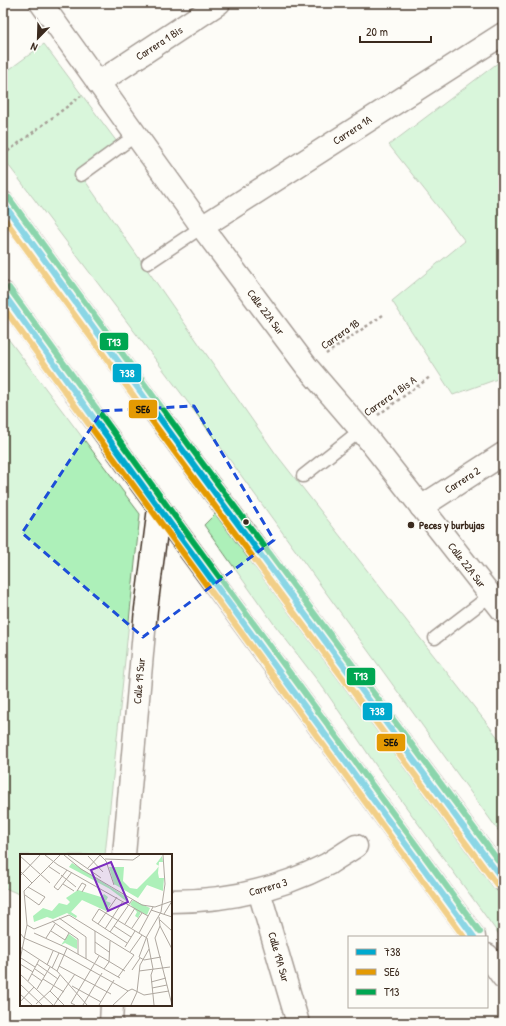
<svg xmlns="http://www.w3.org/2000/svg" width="506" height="1026" viewBox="0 0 506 1026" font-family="'Patrick Hand',sans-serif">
<rect width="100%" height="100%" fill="#fdfcf7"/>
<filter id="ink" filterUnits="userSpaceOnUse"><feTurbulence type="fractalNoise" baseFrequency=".025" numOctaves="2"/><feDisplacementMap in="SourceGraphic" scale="8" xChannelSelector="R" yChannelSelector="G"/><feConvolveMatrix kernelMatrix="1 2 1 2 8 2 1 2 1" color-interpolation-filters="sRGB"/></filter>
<g filter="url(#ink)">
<g fill="#adf0b9" stroke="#748d6c">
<polygon points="44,44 120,146 81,175 276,454 503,744 503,837 193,409 3,158 3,74"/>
<polygon points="503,59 503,377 453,395 392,301 465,241 389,145"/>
<polygon points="3,332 140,514 105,855 21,855 21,895 3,887"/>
<polygon points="221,508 503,899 503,940 377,767 324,689 274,624 204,525"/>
</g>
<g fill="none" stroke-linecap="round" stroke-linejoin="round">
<g stroke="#3b2a1e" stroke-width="15">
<g id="lane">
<polyline points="81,175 136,135"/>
<polyline points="148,263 202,227"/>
<polyline points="303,476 361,430"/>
<polyline points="435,638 491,595"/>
</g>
</g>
<g stroke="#3b2a1e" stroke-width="25">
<g id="street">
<polyline points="41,3 202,227 307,367 361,430 503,611"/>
<polyline points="98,83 219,3"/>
<polyline points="202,227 503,34"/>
<polyline points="421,507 503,454"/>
<polyline points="124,855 146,609 159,508"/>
<polyline points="259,891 298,1023"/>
<path d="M171 901C225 901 280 889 328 864 337 858 347 852 356 846"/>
<polyline points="111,1023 112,1005"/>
</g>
</g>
<g stroke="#3b2a1e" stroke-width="25">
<g id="secondary">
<polyline points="3,203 188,457 503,880"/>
<polyline points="3,293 159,508 474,937"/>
<polyline points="487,955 503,977"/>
</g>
</g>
<g stroke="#3b2a1e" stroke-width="2.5" stroke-dasharray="3 3" stroke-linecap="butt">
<polyline points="3,155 81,96"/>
<polyline points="326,354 383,315"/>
<polyline points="378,415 430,377"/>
</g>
<use href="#lane" stroke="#fdfcf7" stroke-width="12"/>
<use href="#street" stroke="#fdfcf7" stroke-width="22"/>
<use href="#secondary" stroke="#fdfcf7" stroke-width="22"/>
<g stroke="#fdfcf7" stroke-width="9">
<g id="bus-1">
<polyline points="3,203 188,457 503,880"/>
<polyline points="3,293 159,508 474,937"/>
</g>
</g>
<g stroke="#fdfcf7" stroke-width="9">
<g id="bus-2">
<polyline points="3,217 182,462 497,885"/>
<polyline points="3,307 464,937"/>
</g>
</g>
<g stroke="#fdfcf7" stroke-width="9">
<g id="bus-3">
<polyline points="9,198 194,452 503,867"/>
<polyline points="9,288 165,503 480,932"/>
</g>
</g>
<use href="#bus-1" stroke="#00a9ce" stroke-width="6"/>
<use href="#bus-2" stroke="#e49a03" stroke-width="6"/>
<use href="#bus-3" stroke="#00a651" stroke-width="6"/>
</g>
</g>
<path d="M0 0H506V1026H0ZM194 406 274 540 143 637 22 533 102 411Z" fill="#fdfcf7" fill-opacity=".55" fill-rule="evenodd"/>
<path fill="none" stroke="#1d4ed8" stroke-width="3" stroke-dasharray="8 5" stroke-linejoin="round" d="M194 406 274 540 143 637 22 533 102 411Z"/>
<g fill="#3b2a1e" stroke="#fdfcf7" stroke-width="1.5">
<circle cx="246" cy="522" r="3.5"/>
<circle cx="411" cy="525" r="4"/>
</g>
<g text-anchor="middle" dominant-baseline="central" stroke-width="3" stroke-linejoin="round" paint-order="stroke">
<g font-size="11" fill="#3b2a1e" stroke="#fdfcf7">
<text transform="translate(159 43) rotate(-33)">Carrera 1 Bis</text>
<text transform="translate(352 130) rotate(-33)">Carrera 1A</text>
<text transform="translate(266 312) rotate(53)">Calle 22A Sur</text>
<text transform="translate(340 334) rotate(-35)">Carrera 1B</text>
<text transform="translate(390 396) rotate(-35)">Carrera 1 Bis A</text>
<text transform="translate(462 480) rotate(-33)">Carrera 2</text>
<text transform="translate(467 565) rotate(52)">Calle 22A Sur</text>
<text transform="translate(139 681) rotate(-85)">Calle 19 Sur</text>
<text transform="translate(268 887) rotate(-16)">Carrera 3</text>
<text transform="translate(279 957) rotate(74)">Calle 19A Sur</text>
</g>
<g font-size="11" font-weight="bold" fill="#3b2a1e" stroke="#fdfcf7" text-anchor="start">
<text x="419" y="525">Peces y burbujas</text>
</g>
</g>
<g transform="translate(20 854)">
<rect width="152" height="152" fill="#fdfcf7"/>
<path d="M142 2 143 8H139L138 19 139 24H144L143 37 127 31 118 44 94 30 89 13H104L103 27 110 34 117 35 136 16 139 12 136 10ZM52 9 108 44 106 47 90 35 49 13ZM58 36 81 43 84 40 88 43 86 47 91 49 86 57 62 46 51 58 57 62 56 64 47 59 33 65 27 63 14 68 13 62 23 54 32 57 39 49 47 51 50 48 46 44ZM113 46 130 54 127 61 121 58 118 64 115 62 117 58 110 50ZM49 80 57 86V95L45 89 41 91Z" fill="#adf0b9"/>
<path fill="none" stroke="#afa8a0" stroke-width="1" d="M25 1 38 11 128 62M44 1 61 15 122 51 135 53 152 47M48 1 81 24M80 1 86 7 94 31M0 2 30 29M68 2 83 18M85 5 113 6 120 1M28 12 40 20M67 15 80 1M47 16 34 33 38 36 52 18M0 17 12 29M41 21 56 33M0 22 20 1M43 30 54 37M57 37 62 29 66 31 62 38M5 41 19 51 25 43 8 33M131 56 152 63M144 60 152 47M139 63 140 72 152 95M39 64 66 83V105M140 66 152 77M32 67 58 85V100M78 70 97 43M105 70 115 54M7 71 14 75 49 61 114 101 98 123M94 72 111 83M140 72 135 84 152 151M112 74 122 59M85 75 103 47M31 77 45 86 49 79M75 77V99L105 117M90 78 112 46M0 79 4 84 44 101 108 137 112 135 124 141 149 137M14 79 47 94 100 124M119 79 133 53M26 84 35 70M127 84 133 115 131 121 134 151M75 88 89 98M107 89 72 66 79 55 127 84M0 93 37 117 67 151M105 93 115 77M110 98 122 81M141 103 124 106 119 103 127 82 141 58 145 30 143 1M1 104 15 113M0 106 7 71 4 37 40 1M0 110 13 118M17 110 38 125M27 111 33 97M39 112 91 140M32 114 39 99M15 115 25 122M84 115 89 108 90 87M112 116 120 104M37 117 47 94M119 117 150 113M0 120 33 151M12 120 22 127M23 125 44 138M8 127 19 106M131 128 146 124M0 130 22 151M52 132 81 148M132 134 147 131M17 135 30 113M30 137 44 151M0 140 12 151M0 148 14 133M16 150 31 136 40 121M34 151 55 120M55 151 51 149 79 102M63 151 82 119M79 151 94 126M93 151 108 137M111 151 117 138 120 111 129 95"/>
<path fill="#7b2cbf" fill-opacity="0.15" stroke="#7b2cbf" stroke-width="2" d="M91 8 108 48 88 57 71 16Z"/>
<rect width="152" height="152" fill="none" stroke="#3b2a1e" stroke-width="2"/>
</g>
<g stroke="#fdfcf7" stroke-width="1.5">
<rect x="99" y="332" width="30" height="19" rx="4" fill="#00a651"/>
<rect x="112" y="363" width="30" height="20" rx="4" fill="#00a9ce"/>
<rect x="128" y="399" width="30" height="20" rx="4" fill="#e49a03"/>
<rect x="346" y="667" width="30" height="19" rx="4" fill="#00a651"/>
<rect x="362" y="702" width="31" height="19" rx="4" fill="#00a9ce"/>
<rect x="376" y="733" width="30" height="19" rx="4" fill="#e49a03"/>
</g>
<g font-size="11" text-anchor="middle" font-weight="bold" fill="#fff">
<text x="114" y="346">T13</text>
<text x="127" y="377">738</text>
<text x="361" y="680">T13</text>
<text x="377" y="715">738</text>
</g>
<g font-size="11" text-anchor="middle" font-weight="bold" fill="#111">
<text x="143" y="413">SE6</text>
<text x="391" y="746">SE6</text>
</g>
<rect width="506" height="1026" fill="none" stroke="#fdfcf7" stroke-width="16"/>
<rect x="8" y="8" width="490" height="1010" fill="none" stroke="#3b2a1e" stroke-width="1.5" filter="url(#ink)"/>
<rect x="348" y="936" width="140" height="72" fill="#fdfcf7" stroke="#afa8a0"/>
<rect x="356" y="949" width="20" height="6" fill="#00a9ce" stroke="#afa8a0"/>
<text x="384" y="956" font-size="12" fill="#3b2a1e">738</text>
<rect x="356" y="969" width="20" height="6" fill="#e49a03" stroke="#afa8a0"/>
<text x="384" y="976" font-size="12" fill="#3b2a1e">SE6</text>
<rect x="356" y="989" width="20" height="6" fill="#00a651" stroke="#afa8a0"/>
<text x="384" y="996" font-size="12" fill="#3b2a1e">T13</text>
<g transform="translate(38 38) rotate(203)" stroke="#fdfcf7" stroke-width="3" paint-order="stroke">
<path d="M0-3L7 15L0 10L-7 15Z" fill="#3b2a1e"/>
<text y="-6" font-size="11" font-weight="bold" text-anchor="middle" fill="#3b2a1e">N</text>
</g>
<path d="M360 36v6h71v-6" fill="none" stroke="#3b2a1e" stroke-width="2"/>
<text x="366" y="36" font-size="12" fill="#3b2a1e" stroke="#fdfcf7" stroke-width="3" paint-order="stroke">20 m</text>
</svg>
